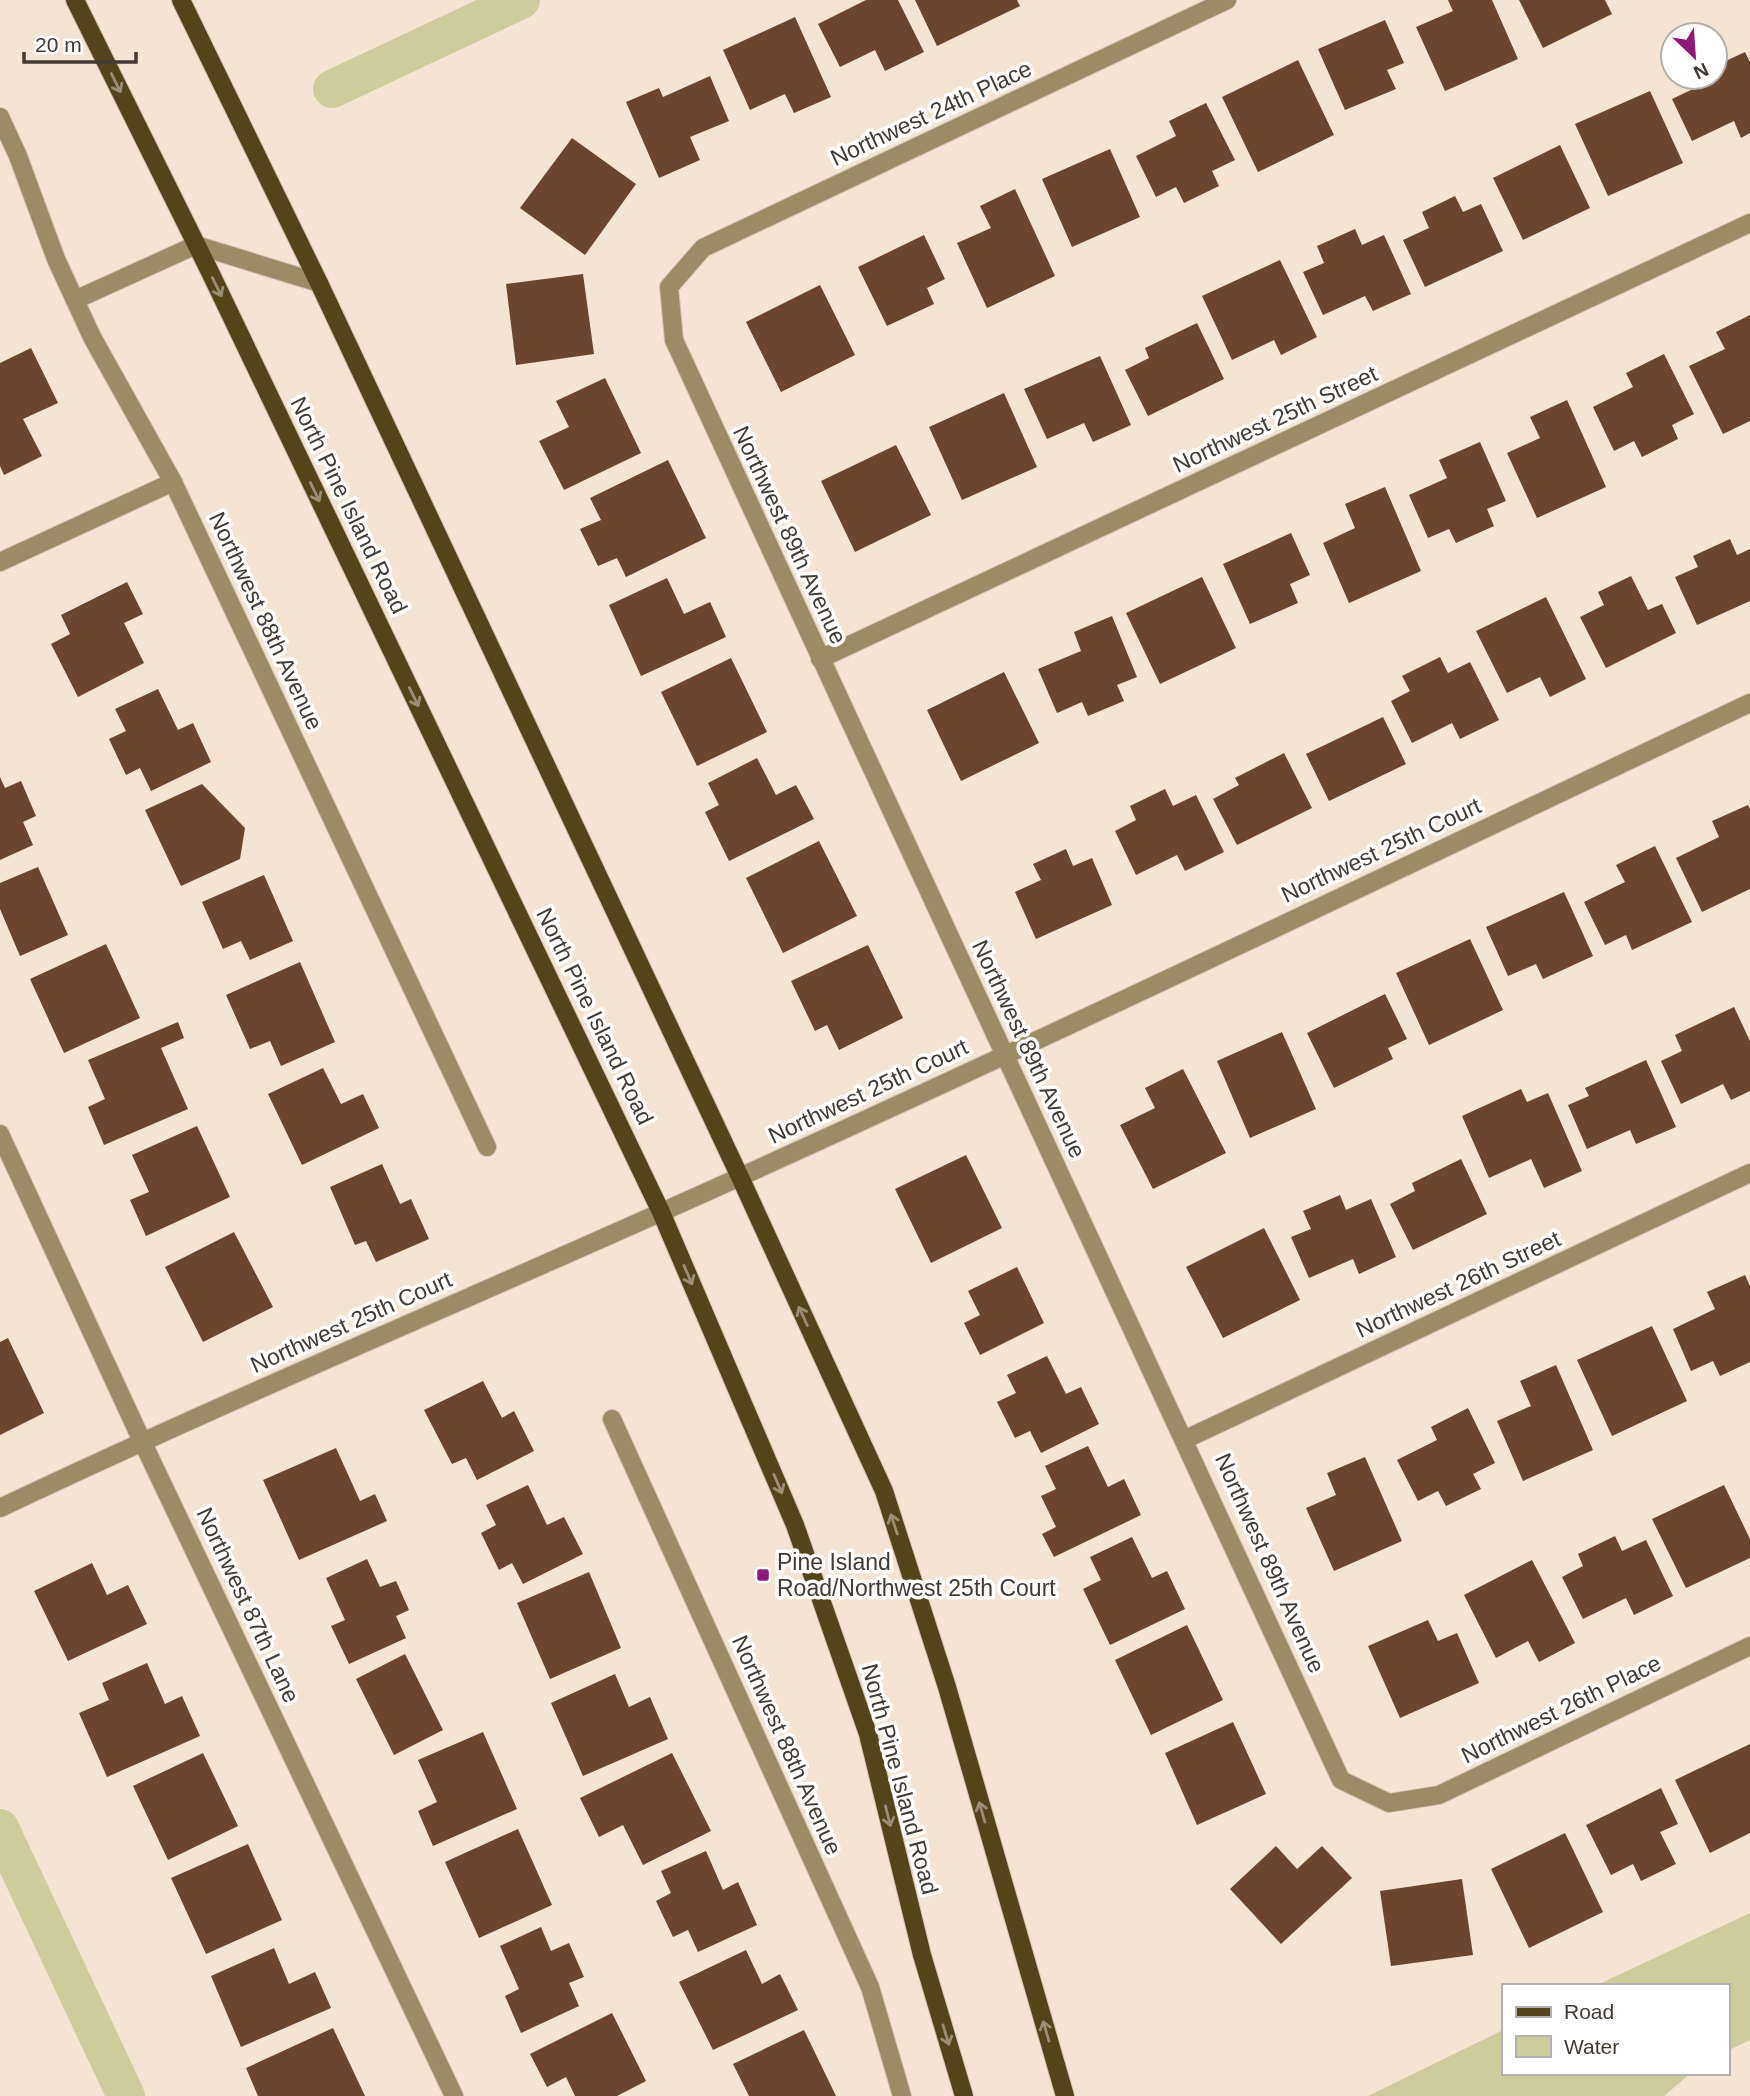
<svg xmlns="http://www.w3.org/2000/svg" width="1750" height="2096" viewBox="0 0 1750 2096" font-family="Arial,sans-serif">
<rect width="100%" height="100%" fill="#f4e4d3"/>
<g fill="#cdcd9c">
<polygon points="1750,1913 1750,2040 1727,2051 1727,1986 1595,1986"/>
<polygon points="1503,2030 1503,2073 1691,2073 1664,2096 1368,2096"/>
</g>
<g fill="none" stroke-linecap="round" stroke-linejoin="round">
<g stroke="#cdcd9c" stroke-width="38">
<polyline points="332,89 521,0"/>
<polyline points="0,1828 126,2096"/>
</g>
</g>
<g fill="#6b452d">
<polygon points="866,0 898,0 924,52 885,71 875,50 840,67 818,24"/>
<polygon points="915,0 1017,0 1020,6 937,46"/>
<polygon points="1448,0 1492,0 1518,59 1445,91 1416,27 1453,11"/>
<polygon points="1519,0 1605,0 1612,14 1543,48"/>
<polygon points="795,17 831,97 794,113 785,94 750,110 723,50"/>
<polygon points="1385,20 1404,63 1387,70 1396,89 1345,110 1318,49"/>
<polygon points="1745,52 1750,62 1750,133 1741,138 1734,121 1692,141 1672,99 1693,89 1688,78 1715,77 1715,66"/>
<polygon points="1298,60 1334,135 1258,172 1222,97"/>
<polygon points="710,76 729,121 690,137 700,160 659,178 626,102 659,88 663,97"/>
<polygon points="1650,91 1683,163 1608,196 1575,124"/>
<polygon points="1206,103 1235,160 1212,171 1219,186 1184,203 1176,187 1156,197 1136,156 1176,136 1169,121"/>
<polygon points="572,138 636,184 585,255 520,208"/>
<polygon points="1560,145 1590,208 1523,240 1493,178"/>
<polygon points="1110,149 1140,217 1072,247 1042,179"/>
<polygon points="1015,189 1055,276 987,308 957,243 991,228 980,206"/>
<polygon points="1455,196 1463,212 1481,204 1503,251 1425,287 1403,240 1429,228 1422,212"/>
<polygon points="1355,229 1362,245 1384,235 1411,294 1373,311 1365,296 1323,315 1303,272 1324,263 1317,246"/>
<polygon points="924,235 945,279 927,288 934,304 887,326 858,267"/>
<polygon points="1280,260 1317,337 1281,355 1274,340 1232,360 1202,296"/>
<polygon points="583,274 594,354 516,365 506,284"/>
<polygon points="820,285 855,355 781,392 746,322"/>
<polygon points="1750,315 1750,421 1723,434 1689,366 1725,349 1716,332"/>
<polygon points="1197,323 1224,379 1148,416 1125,370 1149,358 1145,348"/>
<polygon points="31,348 58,403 23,419 42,456 4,475 0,466 0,363"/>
<polygon points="1664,354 1694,414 1672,425 1678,439 1642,457 1634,441 1614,451 1593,407 1633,387 1626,373"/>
<polygon points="1100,356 1131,425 1093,442 1084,423 1047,439 1024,389"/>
<polygon points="605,378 641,453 564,490 539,441 569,427 556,401"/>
<polygon points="1004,393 1037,467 962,500 929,427"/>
<polygon points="1567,400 1606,487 1537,518 1507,453 1540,438 1530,417"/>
<polygon points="1480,442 1506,501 1487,509 1494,526 1456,543 1449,529 1428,538 1409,495 1447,478 1439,460"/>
<polygon points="896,445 931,515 855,552 821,481"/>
<polygon points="668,460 706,538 626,577 617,558 598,566 580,529 601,520 590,498"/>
<polygon points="1385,487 1421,571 1349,603 1323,543 1355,528 1345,504"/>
<polygon points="1291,533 1310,575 1290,584 1298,603 1250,624 1223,564"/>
<polygon points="1730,539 1737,555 1750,549 1750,601 1697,625 1675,577 1698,567 1693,556"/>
<polygon points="1631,576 1648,610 1662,604 1676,633 1606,668 1580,617 1604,605 1598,592"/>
<polygon points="1202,577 1236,648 1160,684 1126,613"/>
<polygon points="667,578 684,614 710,602 726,637 641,676 609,605"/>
<polygon points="127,582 143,614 124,623 144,663 78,697 51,644 70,634 61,615"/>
<polygon points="1546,597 1586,679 1550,697 1540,677 1507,693 1476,631"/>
<polygon points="1112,616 1137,677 1117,685 1124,701 1088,716 1082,702 1057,713 1038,669 1081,651 1074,632"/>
<polygon points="1440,657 1448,673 1470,662 1499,720 1460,739 1452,723 1412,743 1391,701 1410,691 1402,676"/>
<polygon points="731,658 767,732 697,766 661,692"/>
<polygon points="1004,672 1039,743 961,781 927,710"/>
<polygon points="158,689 178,730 193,723 211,762 151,791 140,768 126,775 109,739 126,731 115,709"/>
<polygon points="1383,717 1406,764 1329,801 1306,754"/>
<polygon points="1284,753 1312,808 1237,845 1213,799 1239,785 1235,778"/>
<polygon points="757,758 776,795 796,785 814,819 729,861 705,812 719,805 708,783"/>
<polygon points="0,777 5,788 21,781 36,816 23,822 33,845 0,860"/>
<polygon points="202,784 245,828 240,859 181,886 145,810"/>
<polygon points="1165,789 1173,806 1196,795 1224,852 1185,871 1177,855 1136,875 1115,831 1136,820 1130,806"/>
<polygon points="1748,805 1750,809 1750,889 1702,912 1676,858 1719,837 1712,821"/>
<polygon points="819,841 857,916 783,953 746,878"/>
<polygon points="1655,846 1692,922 1632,950 1626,935 1605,945 1584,902 1625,882 1616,865"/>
<polygon points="1066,849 1073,866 1092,858 1112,905 1036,939 1015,892 1041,880 1033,864"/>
<polygon points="38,867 68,935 20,956 0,909 0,883"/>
<polygon points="264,875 293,941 250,960 241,941 223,949 202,902"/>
<polygon points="1564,892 1593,956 1543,979 1536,964 1508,976 1486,927"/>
<polygon points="1470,939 1503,1010 1429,1045 1396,973"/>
<polygon points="106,944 140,1018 64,1053 30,979"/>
<polygon points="868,945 903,1018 839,1050 827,1025 815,1031 791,981"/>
<polygon points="300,962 335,1042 281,1066 270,1041 250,1049 226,995"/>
<polygon points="1385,994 1407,1039 1388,1048 1393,1059 1334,1088 1307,1033"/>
<polygon points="1734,1007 1750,1041 1750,1091 1731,1100 1723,1084 1681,1104 1661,1061 1682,1051 1675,1035"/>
<polygon points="178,1022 184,1038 161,1048 188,1109 104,1145 88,1107 105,1099 88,1060"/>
<polygon points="1282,1032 1316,1109 1250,1138 1217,1061"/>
<polygon points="1646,1060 1676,1127 1636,1144 1630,1130 1587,1149 1568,1105 1589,1096 1585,1088"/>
<polygon points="323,1068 341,1104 363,1094 379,1128 302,1165 268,1094"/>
<polygon points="1183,1069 1226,1153 1153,1189 1120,1125 1155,1108 1145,1088"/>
<polygon points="1521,1089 1527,1102 1548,1093 1582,1171 1544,1188 1531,1159 1489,1178 1462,1116"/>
<polygon points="197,1126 230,1197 146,1236 130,1200 149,1192 132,1155"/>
<polygon points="966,1155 1002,1228 931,1263 895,1189"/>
<polygon points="1461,1159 1487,1214 1413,1250 1390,1204 1415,1191 1412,1183"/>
<polygon points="382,1164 400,1204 411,1199 429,1239 376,1262 366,1241 355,1245 330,1187"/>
<polygon points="1340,1195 1346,1210 1371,1199 1396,1257 1359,1274 1353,1259 1309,1278 1291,1237 1311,1229 1303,1211"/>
<polygon points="1264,1228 1300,1300 1223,1338 1186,1267"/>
<polygon points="234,1232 273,1307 203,1342 165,1267"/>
<polygon points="1017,1267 1044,1323 980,1355 964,1323 980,1315 968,1291"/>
<polygon points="1745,1275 1750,1286 1750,1362 1720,1376 1713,1361 1691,1371 1673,1329 1715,1309 1707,1292"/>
<polygon points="1652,1326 1687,1401 1612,1436 1577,1360"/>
<polygon points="8,1338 44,1413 0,1435 0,1342"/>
<polygon points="1047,1356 1066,1394 1081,1387 1099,1424 1041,1453 1030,1431 1015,1438 997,1402 1016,1393 1007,1375"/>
<polygon points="1556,1365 1593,1450 1523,1481 1497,1421 1531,1406 1520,1381"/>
<polygon points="483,1381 502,1418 514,1411 534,1451 477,1480 466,1458 452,1464 424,1410"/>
<polygon points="1468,1408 1495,1463 1473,1474 1481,1489 1446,1506 1438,1491 1418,1501 1397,1460 1437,1440 1431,1427"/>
<polygon points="1088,1446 1108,1487 1124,1479 1141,1515 1054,1557 1042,1534 1056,1527 1041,1496 1056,1489 1045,1466"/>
<polygon points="336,1448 360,1501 375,1494 387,1521 299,1560 263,1480"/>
<polygon points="1365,1457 1402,1541 1334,1571 1306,1508 1336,1495 1327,1473"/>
<polygon points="528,1485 547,1525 564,1517 583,1554 523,1584 512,1563 499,1570 481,1533 496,1525 486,1505"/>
<polygon points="1724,1485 1750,1539 1750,1558 1686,1588 1652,1519"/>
<polygon points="1615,1536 1622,1551 1646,1540 1673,1596 1634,1615 1626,1598 1583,1619 1562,1577 1583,1566 1578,1554"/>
<polygon points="1132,1537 1152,1578 1167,1571 1185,1609 1110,1645 1083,1589 1101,1580 1090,1557"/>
<polygon points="367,1559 380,1587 396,1581 409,1610 396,1616 406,1638 349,1664 331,1626 345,1620 326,1578"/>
<polygon points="1532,1560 1575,1643 1539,1662 1528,1641 1496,1658 1464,1595"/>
<polygon points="92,1563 107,1595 128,1585 147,1624 68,1661 34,1591"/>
<polygon points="589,1572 621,1648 550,1679 517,1603"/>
<polygon points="1428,1620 1438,1641 1457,1633 1479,1683 1400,1718 1368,1646"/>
<polygon points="1187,1625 1223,1700 1151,1735 1115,1660"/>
<polygon points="405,1654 443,1730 394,1755 356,1679"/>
<polygon points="147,1663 165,1704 182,1696 200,1736 107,1777 79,1713 109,1700 102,1683"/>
<polygon points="615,1674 629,1707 650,1697 668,1739 583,1776 551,1703"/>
<polygon points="1233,1722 1266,1794 1197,1825 1165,1753"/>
<polygon points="483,1732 517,1809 433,1846 418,1811 437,1802 418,1760"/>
<polygon points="1750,1744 1750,1833 1710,1853 1675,1780"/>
<polygon points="203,1753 238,1826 168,1860 133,1786"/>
<polygon points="672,1753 711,1831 643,1865 623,1825 599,1837 580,1798"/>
<polygon points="1661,1788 1678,1824 1660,1832 1676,1864 1641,1881 1633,1864 1611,1875 1586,1825"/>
<polygon points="518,1829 552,1905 479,1938 445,1862"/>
<polygon points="1565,1833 1603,1912 1529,1948 1491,1869"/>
<polygon points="248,1844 282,1920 206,1954 171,1878"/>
<polygon points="1276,1846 1297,1869 1322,1846 1352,1878 1281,1944 1230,1889"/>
<polygon points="706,1851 723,1890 738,1882 757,1925 698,1952 688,1930 673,1937 656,1901 671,1893 661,1871"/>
<polygon points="1462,1879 1473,1955 1391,1966 1380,1891"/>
<polygon points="541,1927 551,1951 569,1943 584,1977 569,1983 579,2006 521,2033 505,1996 519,1989 500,1946"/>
<polygon points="274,1948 289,1984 315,1972 331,2008 241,2047 211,1976"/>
<polygon points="746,1950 762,1984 780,1974 798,2010 713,2050 679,1982"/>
<polygon points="612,2013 646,2081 617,2096 575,2096 566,2077 547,2087 530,2054"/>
<polygon points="333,2028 365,2096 258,2096 246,2068"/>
<polygon points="804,2030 836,2096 749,2096 733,2064"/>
</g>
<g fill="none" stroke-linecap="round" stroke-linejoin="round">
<g stroke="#d0c2b3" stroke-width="20">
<g id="minor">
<path d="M1227 0 703 248 669 287 674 340C894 821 1122 1298 1341 1780L1389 1803 1439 1795 1750 1646"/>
<polyline points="0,117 18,156 56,259 92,337 173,482 487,1147"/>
<polyline points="75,300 196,245 319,283"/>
<polyline points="0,562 173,482"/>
<polyline points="820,659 1750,223"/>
<polyline points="0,1134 142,1441 454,2096"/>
<polyline points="612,1419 870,1987 902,2096"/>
<polyline points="1186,1439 1750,1173"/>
<path d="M0 1508C245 1392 495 1288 742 1176 1080 1023 1414 862 1750 703"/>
</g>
</g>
<g stroke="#d0c2b3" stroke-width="20">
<g id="major">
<polyline points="75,0 210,272 661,1212 795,1525 868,1734 922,1955 964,2096"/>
<polyline points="181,0 319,283 740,1177 884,1491 947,1687 1065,2096"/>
</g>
</g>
<use href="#minor" stroke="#9b8c66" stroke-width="18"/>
<use href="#major" stroke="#534419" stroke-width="18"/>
</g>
<defs><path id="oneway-shaft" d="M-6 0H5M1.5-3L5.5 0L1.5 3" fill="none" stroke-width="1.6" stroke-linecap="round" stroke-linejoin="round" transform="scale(1.75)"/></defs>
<g stroke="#988f75">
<use href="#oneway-shaft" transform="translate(116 83) rotate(64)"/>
<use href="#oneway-shaft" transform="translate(217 287) rotate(64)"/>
<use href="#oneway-shaft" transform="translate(315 492) rotate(64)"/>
<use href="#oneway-shaft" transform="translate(414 697) rotate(64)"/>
<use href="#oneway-shaft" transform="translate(688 1275) rotate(67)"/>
<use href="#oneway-shaft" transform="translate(803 1316) rotate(-115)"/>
<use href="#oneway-shaft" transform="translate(778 1484) rotate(67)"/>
<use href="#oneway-shaft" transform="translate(894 1524) rotate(-108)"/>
<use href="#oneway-shaft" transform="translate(982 1812) rotate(-106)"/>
<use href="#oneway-shaft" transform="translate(888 1816) rotate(76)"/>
<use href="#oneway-shaft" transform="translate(1046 2031) rotate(-106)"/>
<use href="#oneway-shaft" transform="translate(946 2035) rotate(73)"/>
</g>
<rect fill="#8f1979" stroke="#fff" stroke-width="2.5" x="756" y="1568" width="14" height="14" rx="3.5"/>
<g text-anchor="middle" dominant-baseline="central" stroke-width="7" stroke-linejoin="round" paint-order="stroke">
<g font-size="23" fill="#403a33" stroke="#fff">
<text transform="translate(931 113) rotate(-25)">Northwest 24th Place</text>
<text transform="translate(1275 419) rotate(-25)">Northwest 25th Street</text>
<text transform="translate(349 505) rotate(64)">North Pine Island Road</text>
<text transform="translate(790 535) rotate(65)">Northwest 89th Avenue</text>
<text transform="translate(266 621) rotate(65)">Northwest 88th Avenue</text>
<text transform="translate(1381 850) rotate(-25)">Northwest 25th Court</text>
<text transform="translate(595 1016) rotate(64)">North Pine Island Road</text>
<text transform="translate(1029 1049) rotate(65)">Northwest 89th Avenue</text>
<text transform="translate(868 1091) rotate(-25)">Northwest 25th Court</text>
<text transform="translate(1458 1284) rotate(-25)">Northwest 26th Street</text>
<text transform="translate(351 1322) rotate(-24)">Northwest 25th Court</text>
<text transform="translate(1270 1563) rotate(66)">Northwest 89th Avenue</text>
<text transform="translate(248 1605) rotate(65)">Northwest 87th Lane</text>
<text transform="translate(1561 1709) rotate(-26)">Northwest 26th Place</text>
<text transform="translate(787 1745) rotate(66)">Northwest 88th Avenue</text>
<text transform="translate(900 1779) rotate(75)">North Pine Island Road</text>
</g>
<g font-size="23" fill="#403a33" stroke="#fff" text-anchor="start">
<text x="777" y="1562">Pine Island<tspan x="777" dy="26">Road/Northwest 25th Court</tspan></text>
</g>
</g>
<rect x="1502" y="1984" width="228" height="91" fill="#ffffff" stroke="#b3b0ad" stroke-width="2"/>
<rect x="1516" y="2007" width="35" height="10" fill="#534419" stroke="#b3b0ad" stroke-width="2"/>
<text x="1564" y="2019" font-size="21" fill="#403a33">Road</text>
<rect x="1516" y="2036" width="35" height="21" fill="#cdcd9c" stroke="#b3b0ad" stroke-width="2"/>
<text x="1564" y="2054" font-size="21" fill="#403a33">Water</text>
<g transform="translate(1694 56) rotate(155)"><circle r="33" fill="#ffffff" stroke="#b3b0ad" stroke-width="2"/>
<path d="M0-5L12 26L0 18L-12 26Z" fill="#8f1979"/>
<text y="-10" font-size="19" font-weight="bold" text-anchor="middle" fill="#403a33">N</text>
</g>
<path d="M24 52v10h112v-10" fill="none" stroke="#403a33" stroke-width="3.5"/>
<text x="35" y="52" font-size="21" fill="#403a33" stroke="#ffffff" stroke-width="5" paint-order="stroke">20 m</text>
</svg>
